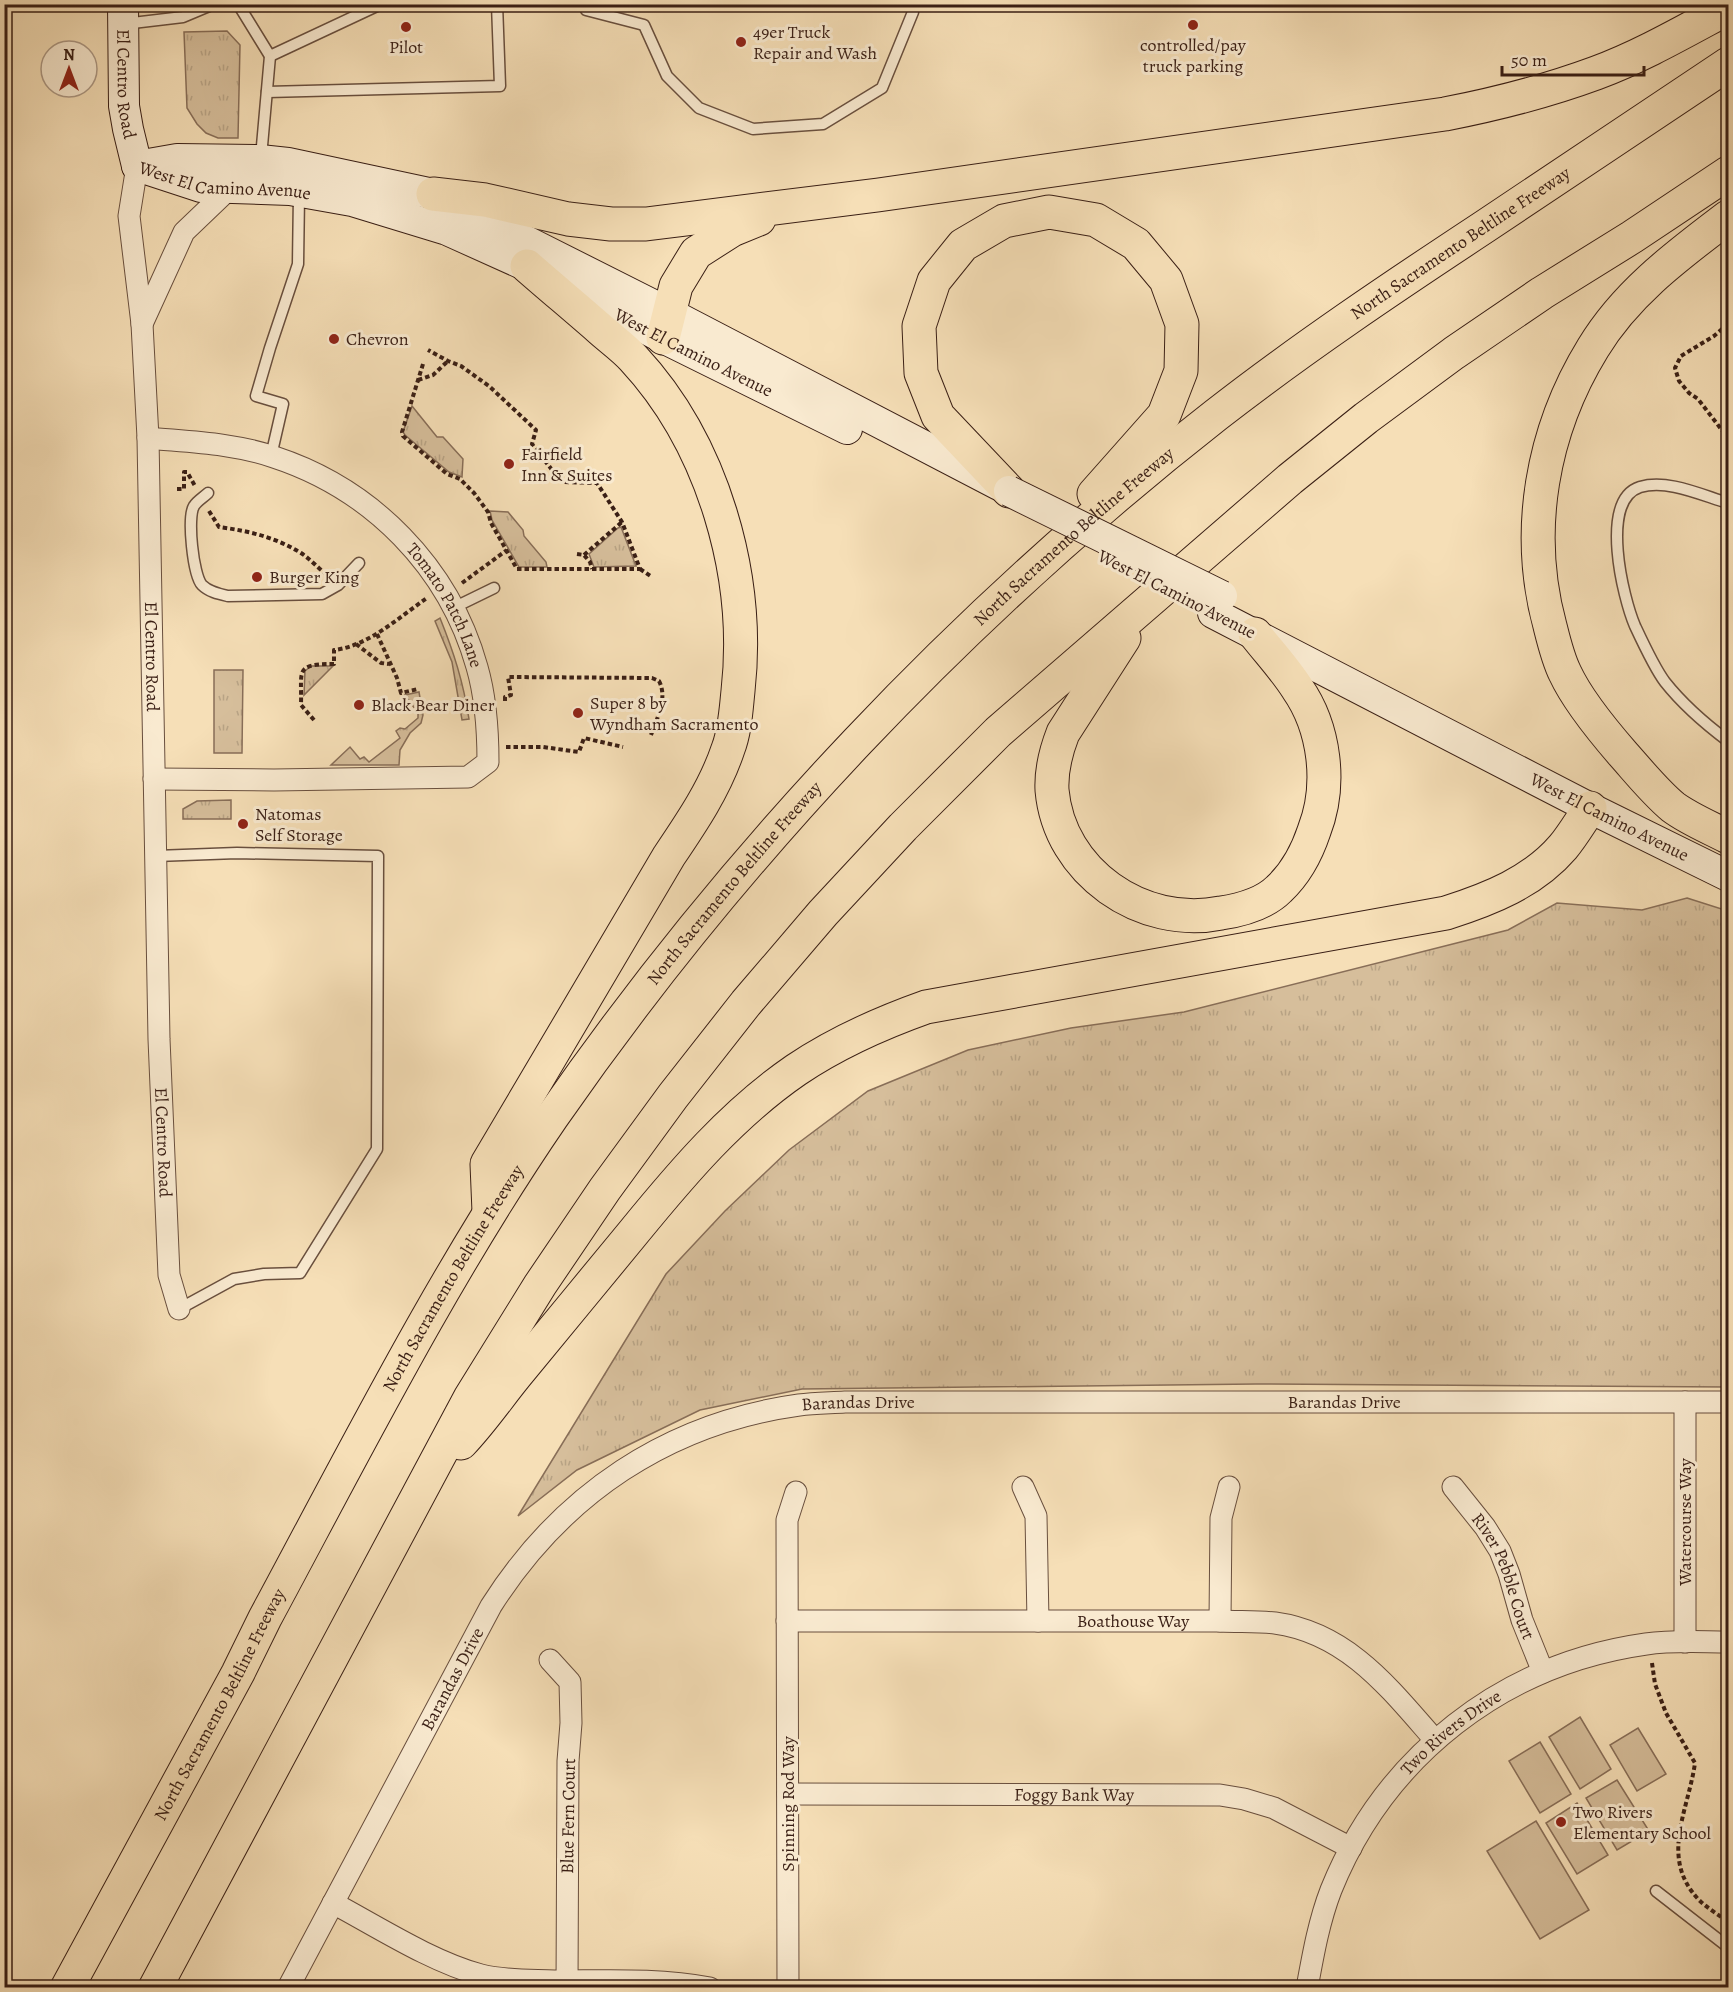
<svg xmlns="http://www.w3.org/2000/svg" width="1733" height="1992" viewBox="0 0 1733 1992" font-family="Alegreya,serif">
<defs>
<pattern id="grass-tufts" width="24" height="20" patternUnits="userSpaceOnUse" patternTransform="scale(1.5)"><rect width="24" height="20" fill="#d6be9b"/><path d="M3 7l-1-3M5 7V3M7 7l1-3M15 17l-1-3M17 17v-4M19 17l1-3" fill="none" stroke="#b8a385"/></pattern>
</defs>
<rect width="100%" height="100%" fill="#f6dfb7"/>
<filter id="stains"><feTurbulence type="fractalNoise" baseFrequency=".00333" numOctaves="4"/><feColorMatrix values="0 0 0 0 .2 0 0 0 0 .09 0 0 0 0 .02 0 0 0 .5 -.17"/></filter>
<radialGradient id="worn" r=".72"><stop offset=".6" stop-color="#630" stop-opacity="0"/><stop offset="1" stop-color="#630" stop-opacity=".3"/></radialGradient>
<g fill="url(#grass-tufts)" stroke="#886e58" stroke-width="1.5">
<polygon points="227,31 240,45 238,138 218,138 206,133 197,124 187,108 184,32"/>
<polygon points="412,406 437,437 443,437 463,459 462,477 449,472 405,435 403,432"/>
<polygon points="490,511 508,512 523,530 524,536 546,562 547,567 519,567 492,520"/>
<polygon points="621,527 636,566 594,567 589,554 618,528"/>
<path d="M440 618C454 653 463 681 469 719L462 720 452 662 435 621Z"/>
<polygon points="311,666 333,666 304,695 305,671"/>
<polygon points="214,670 243,670 242,753 214,753"/>
<polygon points="419,692 423,715 421,723 410,733 400,750 399,765 331,765 350,747 360,759 364,757 369,762 400,738 396,731 400,728 405,729 418,718 418,713 405,695"/>
<polygon points="231,800 231,819 183,819 183,809 197,801"/>
<polygon points="1687,898 1728,911 1728,1387 1256,1384 802,1389 700,1410 577,1470 518,1516 666,1274 725,1211 789,1150 868,1091 968,1050 1071,1028 1184,1012 1508,930 1557,903 1642,910"/>
</g>
<g fill="#d6be9b" stroke="#886e58" stroke-width="1.5">
<polygon points="1580,1717 1611,1769 1580,1789 1549,1737"/>
<polygon points="1638,1728 1666,1774 1637,1791 1610,1745"/>
<polygon points="1540,1742 1571,1794 1540,1813 1509,1761"/>
<polygon points="1617,1780 1649,1831 1617,1850 1586,1798"/>
<polygon points="1577,1803 1608,1855 1577,1874 1546,1823"/>
<polygon points="1536,1821 1589,1910 1540,1939 1487,1851"/>
</g>
<g fill="none" stroke-linecap="round" stroke-linejoin="round">
<g stroke="#694f3e" stroke-width="13">
<g id="lane">
<polyline points="238,4 270,56 261,157"/>
<polyline points="586,10 644,25 667,76 699,108 753,129 823,124 882,88 913,12 913,4"/>
<polyline points="124,24 183,17 214,4"/>
<polyline points="270,56 381,4"/>
<polyline points="267,92 500,86 497,4"/>
<polyline points="271,456 283,404 256,396 270,348 298,264 299,195"/>
<path d="M208 493C204 497 197 501 194 506 187 517 193 575 202 585 209 592 219 594 228 596L322 594 338 585 359 563"/>
<path d="M1728 503C1701 495 1668 479 1640 487 1599 500 1623 598 1635 626 1642 641 1655 669 1665 682 1684 706 1704 723 1728 741"/>
<polyline points="453,608 494,588"/>
<polyline points="156,856 237,853 378,856 377,1149 300,1273 264,1274 234,1279 179,1309"/>
<polyline points="1656,1891 1728,1947"/>
</g>
</g>
<g stroke="#694f3e" stroke-width="23">
<g id="street">
<path id="s1" d="M137 166 129 216 142 324 148 438 159 1039 169 1275 179 1309"/>
<polyline points="142,324 184,232 230,188"/>
<path id="s2" d="M148 438C190 442 233 443 274 457 372 489 449 567 477 667 486 698 488 730 488 762L468 777 274 780 154 779"/>
<polyline points="1685,1402 1685,1642"/>
<polyline points="1023,1487 1036,1516 1038,1621"/>
<path id="s3" d="M1453 1487 1485 1527 1500 1551 1509 1574 1522 1620 1543 1672"/>
<path id="s4" d="M787 1621H1220C1238 1622 1257 1621 1275 1623 1348 1633 1390 1689 1435 1740"/>
<polyline points="1220,1621 1221,1518 1229,1487"/>
<polyline points="550,1660 570,1682 571,1723 568,1761 567,1988"/>
<path id="s5" d="M788 1794 1220 1795 1244 1799 1274 1808 1351 1848"/>
<path d="M333 1903C378 1927 432 1962 481 1975 505 1981 530 1980 554 1981 606 1981 658 1978 710 1988"/>
<path id="s6" d="M288 1988 491 1606C562 1494 668 1423 799 1405 814 1403 829 1403 845 1402H1728"/>
<polyline points="788,1988 787,1520 796,1492"/>
<path id="s7" d="M1307 1988C1313 1955 1319 1921 1331 1890 1385 1756 1503 1664 1646 1644 1673 1640 1701 1642 1728 1642"/>
</g>
</g>
<g stroke="#3a1f15" stroke-width="32">
<g id="secondary">
<path id="s8" d="M123 4 124 106 128 129 137 166"/>
<polyline points="137,166 177,159 260,160 288,163 433,194 669,313 999,485"/>
<path id="s9" d="M140 167 201 187 290 190 352 201 447 230 527 266 663 338 847 429"/>
<path id="s10" d="M1213 613 1590 808 1728 876"/>
</g>
</g>
<g stroke="#3a1f15" stroke-width="35">
<g id="highway">
<path d="M433 194 485 200 568 219 611 224H646L878 195 1445 114C1497 104 1547 91 1596 73 1642 56 1685 31 1728 8"/>
<path d="M1728 217C1678 255 1626 293 1593 348 1542 431 1524 531 1550 626 1554 642 1558 659 1565 673 1578 701 1603 731 1623 754 1639 772 1655 792 1673 807 1689 819 1711 828 1728 837"/>
<polyline points="663,338 676,286 696,253 732,230 759,219"/>
<polyline points="1009,491 938,416 921,373 919,326 934,281 963,245 1004,221 1049,212 1096,220 1136,244 1166,280 1182,324 1181,371 1164,415 1094,494"/>
<path d="M1124 638 1063 733C1056 751 1051 770 1052 790 1059 872 1142 929 1221 913 1241 910 1265 903 1279 889 1296 873 1307 852 1314 831 1332 785 1325 728 1297 688 1285 669 1269 652 1255 634"/>
<path d="M489 1212 487 1164 669 856C692 822 715 788 728 749 735 731 736 710 738 691 751 575 713 444 633 358 623 347 610 338 599 328 575 307 551 287 527 266"/>
<path d="M461 1443C483 1420 500 1394 521 1369 558 1324 596 1278 633 1233 682 1173 732 1114 796 1070 836 1043 881 1023 926 1007L1446 913C1490 899 1533 882 1563 847 1573 835 1581 821 1590 808"/>
<path id="s11" d="M67 1988 238 1673 265 1618C356 1449 443 1276 552 1117 736 852 962 614 1216 415 1302 348 1393 287 1484 227 1565 173 1647 118 1728 64"/>
<polyline points="155,1988 470,1398 540,1285 605,1189 673,1096 746,1003 823,913 903,827 998,732 1290,479 1366,418 1454,353 1542,293 1632,237 1728,173"/>
</g>
</g>
<g stroke="#3a1f15" stroke-width="4" stroke-dasharray="4.5 3" stroke-linecap="butt">
<polyline points="1728,324 1714,336 1681,356 1675,368 1679,381 1689,393 1698,399 1728,438"/>
<polyline points="423,364 402,432 403,436 447,474 460,479 474,493 488,512 491,523 517,569 640,569 622,522 597,483 564,482 559,479 532,444 536,430 489,386 461,366 448,361 428,350"/>
<polyline points="418,380 433,375 448,361"/>
<polyline points="177,489 184,489 184,472 187,472 195,486"/>
<path d="M209 511 219 527C249 531 275 537 301 553 310 559 318 568 327 575"/>
<polyline points="577,554 584,555 590,562 592,569"/>
<polyline points="584,555 622,522"/>
<polyline points="640,569 652,577"/>
<polyline points="462,583 507,550"/>
<polyline points="377,634 397,678 401,693 418,689"/>
<polyline points="356,644 381,663 389,664"/>
<path d="M505 701V697L511 695 508 677 652 678 659 681C668 698 657 718 651 735"/>
<path d="M314 720 301 705C302 670 294 664 334 664V650C369 646 399 617 427 598"/>
<polyline points="506,747 543,747 579,752 584,738 623,747"/>
<path d="M1652 1663 1655 1684 1666 1713 1695 1763C1688 1812 1659 1858 1699 1900 1707 1908 1719 1915 1728 1922"/>
</g>
<use href="#lane" stroke="#f9ead0" stroke-width="10"/>
<use href="#street" stroke="#f9ead0" stroke-width="21"/>
<use href="#secondary" stroke="#f9ead0" stroke-width="30"/>
<use href="#highway" stroke="#f6dfb7" stroke-width="33"/>
<g stroke="#3a1f15" stroke-width="32" stroke-linecap="butt">
<polyline id="secondary-bridge" points="1009,491 1222,596"/>
</g>
<use href="#secondary-bridge" stroke="#f9ead0" stroke-width="30"/>
</g>
<g fill="#8f2418" stroke="#f9ead0" stroke-width="2">
<circle cx="1193" cy="25" r="6"/>
<circle cx="406" cy="27" r="6"/>
<circle cx="741" cy="42" r="6"/>
<circle cx="334" cy="339" r="6"/>
<circle cx="509" cy="464" r="6"/>
<circle cx="257" cy="577" r="6"/>
<circle cx="359" cy="705" r="6"/>
<circle cx="578" cy="713" r="6"/>
<circle cx="243" cy="824" r="6"/>
<circle cx="1561" cy="1822" r="6"/>
</g>
<g text-anchor="middle" dominant-baseline="central" stroke-width="6" stroke-linejoin="round" paint-order="stroke">
<g font-size="18" fill="#3a1f15" stroke="#f9ead0" text-anchor="start">
<text x="753" y="32">49er Truck<tspan x="753" dy="21">Repair and Wash</tspan></text>
<text x="1193" y="45" text-anchor="middle">controlled/pay<tspan x="1193" dy="21">truck parking</tspan></text>
<text x="406" y="47" text-anchor="middle">Pilot</text>
<text x="346" y="339">Chevron</text>
<text x="521" y="454">Fairfield<tspan x="521" dy="21">Inn &amp; Suites</tspan></text>
<text x="269" y="577">Burger King</text>
<text x="590" y="703">Super 8 by<tspan x="590" dy="21">Wyndham Sacramento</tspan></text>
<text x="371" y="705">Black Bear Diner</text>
<text x="255" y="814">Natomas<tspan x="255" dy="21">Self Storage</tspan></text>
<text x="1573" y="1812">Two Rivers<tspan x="1573" dy="21">Elementary School</tspan></text>
</g>
<g font-size="18" fill="#3a1f15" stroke="#f9ead0">
<text stroke="none"><textPath href="#s8" startOffset="80">El Centro Road</textPath></text>
<text stroke="none"><textPath href="#s9" startOffset="87">West El Camino Avenue</textPath></text>
<text stroke="none"><textPath href="#s11" startOffset="2266">North Sacramento Beltline Freeway</textPath></text>
<text stroke="none"><textPath href="#s9" startOffset="591">West El Camino Avenue</textPath></text>
<text stroke="none"><textPath href="#s11" startOffset="1780">North Sacramento Beltline Freeway</textPath></text>
<text transform="translate(1177 594) rotate(27)">West El Camino Avenue</text>
<text stroke="none"><textPath href="#s2" startOffset="362">Tomato Patch Lane</textPath></text>
<text stroke="none"><textPath href="#s1" startOffset="492">El Centro Road</textPath></text>
<text stroke="none"><textPath href="#s10" startOffset="446">West El Camino Avenue</textPath></text>
<text stroke="none"><textPath href="#s11" startOffset="1294">North Sacramento Beltline Freeway</textPath></text>
<text stroke="none"><textPath href="#s1" startOffset="978">El Centro Road</textPath></text>
<text stroke="none"><textPath href="#s11" startOffset="808">North Sacramento Beltline Freeway</textPath></text>
<text stroke="none"><textPath href="#s6" startOffset="1358">Barandas Drive</textPath></text>
<text stroke="none"><textPath href="#s6" startOffset="872">Barandas Drive</textPath></text>
<text transform="translate(1685 1522) rotate(-90)">Watercourse Way</text>
<text stroke="none"><textPath href="#s3" startOffset="104">River Pebble Court</textPath></text>
<text stroke="none"><textPath href="#s4" startOffset="346">Boathouse Way</textPath></text>
<text stroke="none"><textPath href="#s6" startOffset="350">Barandas Drive</textPath></text>
<text stroke="none"><textPath href="#s11" startOffset="322">North Sacramento Beltline Freeway</textPath></text>
<text stroke="none"><textPath href="#s7" startOffset="302">Two Rivers Drive</textPath></text>
<text stroke="none"><textPath href="#s5" startOffset="286">Foggy Bank Way</textPath></text>
<text transform="translate(788 1804) rotate(-90)">Spinning Rod Way</text>
<text transform="translate(568 1816) rotate(-89)">Blue Fern Court</text>
</g>
</g>
<rect width="1733" height="1992" fill="none" stroke="#f6dfb7" stroke-width="24"/>
<rect x="6" y="6" width="1721" height="1980" fill="none" stroke="#3a1f15" stroke-width="3"/>
<rect x="12" y="12" width="1709" height="1968" fill="none" stroke="#3a1f15" stroke-width="1.5"/>
<g transform="translate(69 69)"><circle r="28" fill="#f9ead0" stroke="#ad9985" stroke-width="1.5"/>
<path d="M0-4.5L10 22L0 15L-10 22Z" fill="#8f2418"/>
<text y="-9" font-size="16" font-weight="bold" text-anchor="middle" fill="#3a1f15">N</text>
</g>
<path d="M1502 66v9h142v-9" fill="none" stroke="#3a1f15" stroke-width="3"/>
<text x="1511" y="66" font-size="18" fill="#3a1f15" stroke="#f9ead0" stroke-width="4.5" paint-order="stroke">50 m</text>
<rect width="100%" height="100%" filter="url(#stains)"/>
<rect width="100%" height="100%" fill="url(#worn)"/>
</svg>
